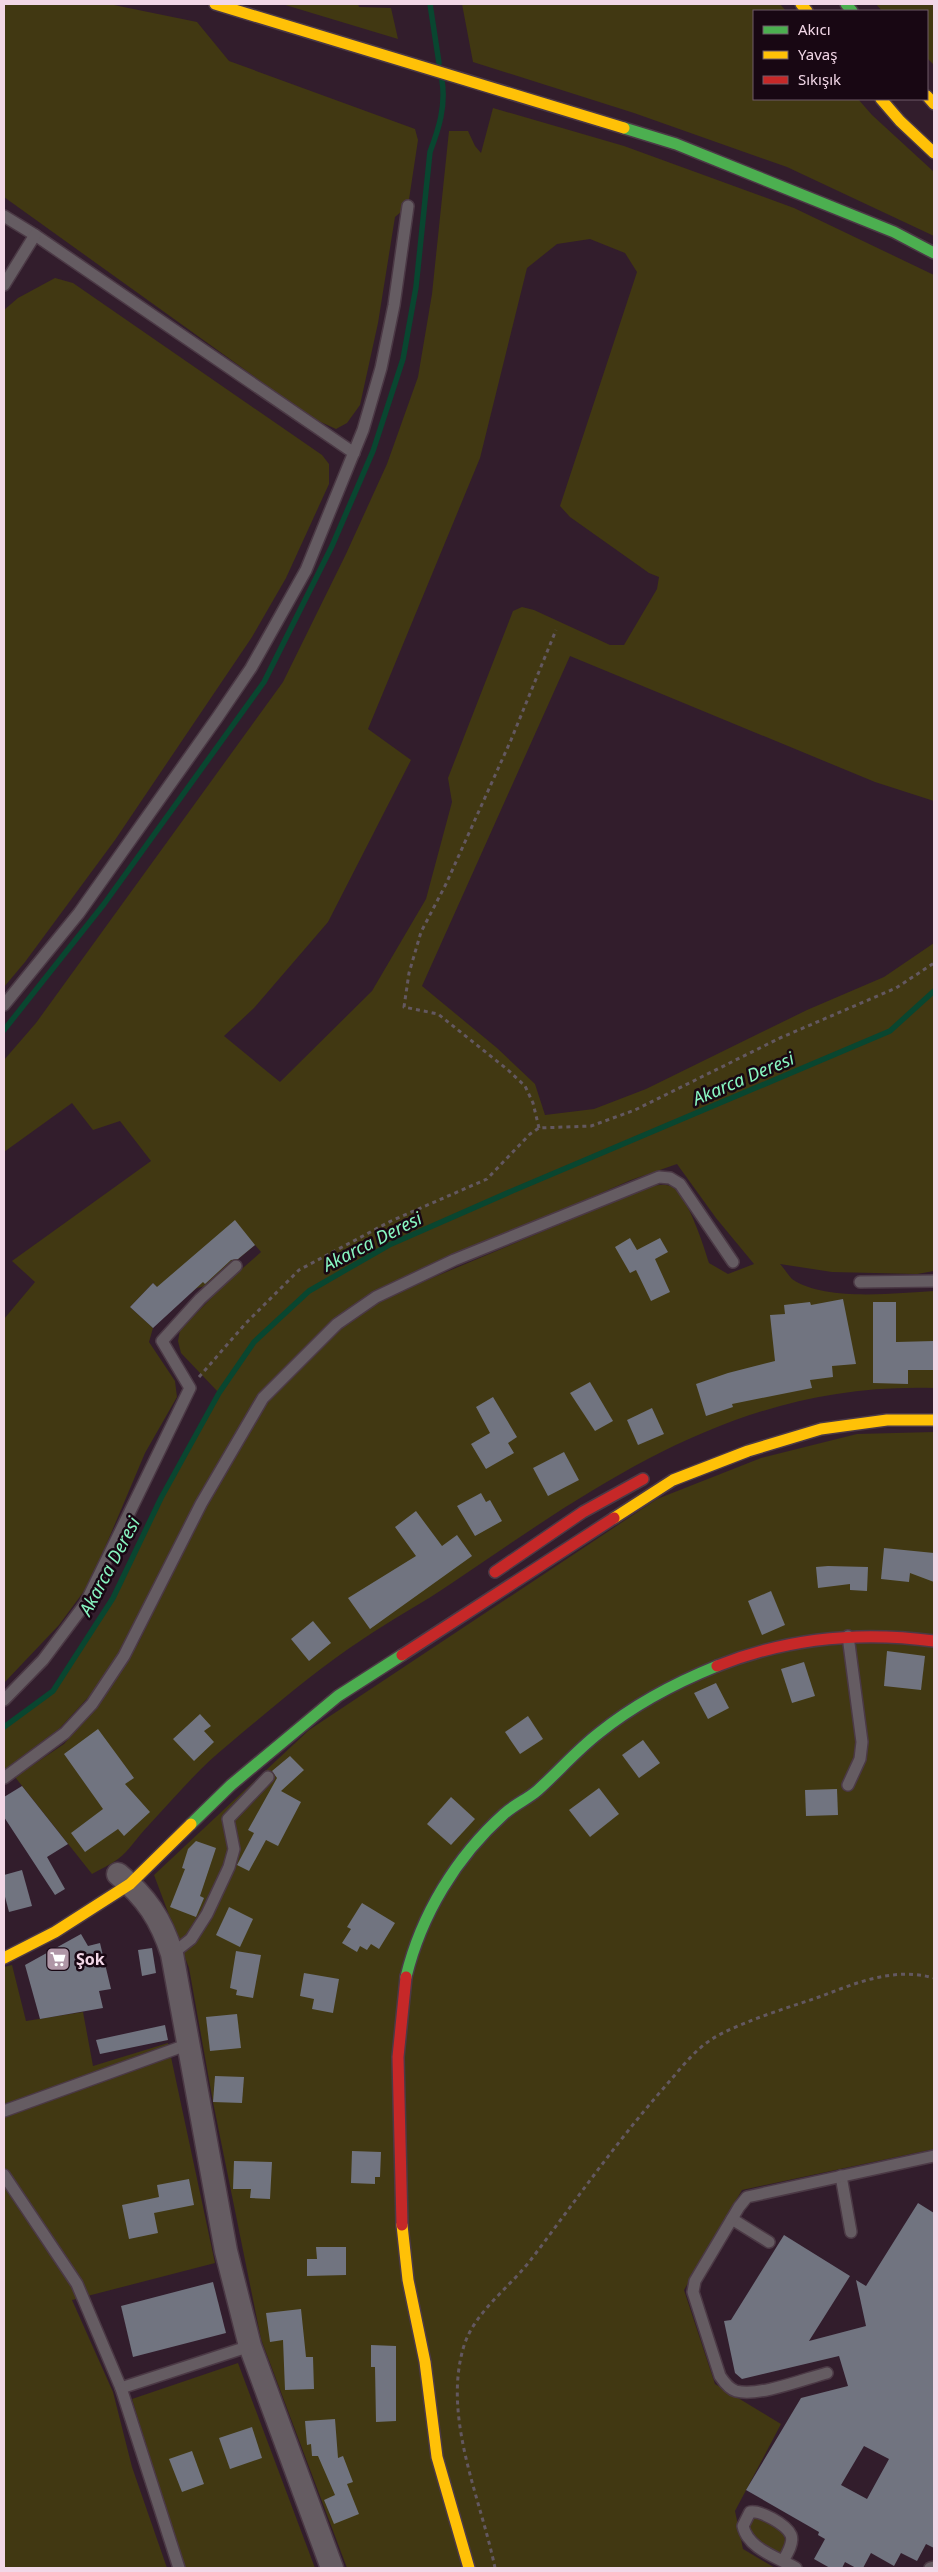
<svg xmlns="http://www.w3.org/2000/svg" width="938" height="2572" viewBox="0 0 938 2572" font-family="'Noto Sans',sans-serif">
<rect width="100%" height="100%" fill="#321d2c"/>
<g fill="#413812" fill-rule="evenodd">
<polygon points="4,4 109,4 197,22 229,61 415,129 418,140 408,206 395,217 378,323 360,405 347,423 336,429 312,418 4,197"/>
<polygon points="282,4 358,4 359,7 391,8 398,39"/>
<polygon points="462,4 780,4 786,11 754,11 754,99 858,99 872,115 934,172 934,236 787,167 634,113 473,62"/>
<polygon points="876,4 934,4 934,65 927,58 927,11 882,11"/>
<path d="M493 108 624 146 794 208 934 275V801L875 782 570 656 422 986 497 1048 535 1084 545 1115 594 1109 646 1089 807 1010 884 977 934 943V1271L917 1274 832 1272 780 1264C784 1268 788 1275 792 1279 825 1302 896 1293 934 1291V1388C740 1382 605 1479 452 1583 423 1603 392 1619 363 1639 316 1670 272 1708 229 1744 199 1768 174 1798 148 1826 138 1836 129 1851 118 1859 110 1865 100 1869 92 1874L15 1777 64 1744 96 1708 138 1644 203 1510 237 1446 269 1400 340 1327 382 1299 651 1186C659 1185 667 1183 674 1188 689 1200 703 1244 709 1263L728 1274 754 1264 716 1218 677 1164 631 1180 376 1291 261 1395 194 1505 124 1646 94 1691 60 1728 4 1770V1727L53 1691 113 1598 161 1498 219 1393 181 1353 178 1341 180 1330 227 1282 261 1252 255 1245 206 1286 197 1288 175 1305 153 1283 130 1307 153 1328 149 1342 175 1381 177 1397 145 1453 90 1583 59 1625 4 1683V1319L35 1282 12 1261 151 1161 120 1121 93 1130 72 1103 4 1152V1060L36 1023 283 682 346 554 387 464 418 377 432 294 449 131H468L475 146 481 153ZM590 239 625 253 637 272 560 506 570 517 649 573 659 577 657 589 624 645H610L534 610 522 607 513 611 448 778 452 802 426 899 372 991 280 1082 224 1036 254 1008 328 922 411 760 368 729 480 458 527 268 557 244Z"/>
<polygon points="55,278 73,283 322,455 329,464 329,484 286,578 252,637 115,840 25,962 4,987 4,310 18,298"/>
<polygon points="934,1432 934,2149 742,2190 684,2290 715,2384 781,2424 735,2511 743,2549 775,2568 347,2568 261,2339 213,2102 189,1968 154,1875 309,1730 657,1499 761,1458 857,1434"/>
<polygon points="12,1965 26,2021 83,2012 93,2066 168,2043 215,2263 72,2300 113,2392 132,2467 167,2568 4,2568 4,1967"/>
<polygon points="238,2363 315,2568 184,2568 132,2399"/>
<path d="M758 2517C773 2525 793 2531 782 2552 771 2554 759 2542 750 2535L748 2523 752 2518Z"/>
</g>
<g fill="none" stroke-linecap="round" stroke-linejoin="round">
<g stroke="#094630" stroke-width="5.5">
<polyline points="430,4 439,63"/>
<path d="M4 1030 104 904 264 682 332 546 373 451 403 359 416 287 430 152C439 128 446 106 442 80"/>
<polyline points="4,1727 53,1691 113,1598 161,1498 219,1393 254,1342 309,1291 389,1245 512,1191 890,1031 934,991"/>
</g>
</g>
<g fill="#717480" fill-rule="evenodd">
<polygon points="235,1220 255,1245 238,1259 231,1260 205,1284 203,1282 153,1328 130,1307 153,1283 157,1287"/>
<polygon points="630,1238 637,1250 660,1238 668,1252 655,1259 670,1292 651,1301 636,1270 630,1273 615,1247"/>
<polygon points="843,1299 856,1364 832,1366 833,1377 810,1380 812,1388 732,1404 733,1407 706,1416 696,1384 728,1373 775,1361 770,1315 785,1314 784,1305 810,1302 811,1305"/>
<polygon points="873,1302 896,1302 896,1342 934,1341 934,1370 908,1370 908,1384 873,1383"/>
<polygon points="590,1382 613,1421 595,1431 570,1393"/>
<polygon points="493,1397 517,1437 508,1443 514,1453 486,1469 471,1444 490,1433 476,1407"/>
<polygon points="652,1408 664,1434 638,1445 627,1420"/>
<polygon points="564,1452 579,1480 548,1496 533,1468"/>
<polygon points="481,1493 486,1502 490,1500 502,1521 475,1536 457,1506"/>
<polygon points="416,1511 442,1546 457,1535 472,1556 370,1629 348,1598 416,1556 395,1527"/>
<polygon points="884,1548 934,1553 934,1582 910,1573 909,1582 881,1579"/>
<polygon points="828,1566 868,1567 867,1591 850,1590 850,1584 818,1588 816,1567"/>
<polygon points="771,1591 785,1625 762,1635 748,1601"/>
<polygon points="313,1621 331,1643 309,1661 291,1639"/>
<polygon points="887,1651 925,1656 921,1690 884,1686"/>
<polygon points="804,1662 815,1696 792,1703 781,1669"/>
<polygon points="716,1683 729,1708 708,1719 694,1693"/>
<polygon points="200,1714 211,1726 204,1731 214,1742 194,1761 173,1739"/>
<polygon points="528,1716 543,1739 520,1754 505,1732"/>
<polygon points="98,1729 134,1778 125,1784 150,1812 124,1836 118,1829 85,1852 71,1833 103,1809 64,1754"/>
<polygon points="643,1740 660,1763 639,1778 622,1755"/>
<polygon points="290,1756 304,1770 281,1791 301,1802 278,1846 266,1840 249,1871 237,1865 254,1833 248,1830 277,1778 272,1771"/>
<polygon points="22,1786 68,1844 47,1857 65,1889 55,1895 4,1817 4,1797"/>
<polygon points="599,1788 619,1814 590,1837 569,1810"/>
<polygon points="837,1789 838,1815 806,1816 805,1790"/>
<polygon points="451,1797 475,1819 451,1845 427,1824"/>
<polygon points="196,1841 216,1848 200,1896 204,1898 196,1917 170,1907 185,1869 182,1868 188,1849"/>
<polygon points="22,1870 32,1906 9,1912 4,1893 4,1875"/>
<polygon points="362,1903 395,1923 379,1949 371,1944 367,1950 360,1946 357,1952 342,1943 351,1929 347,1927"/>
<polygon points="229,1907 253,1919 240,1947 216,1935"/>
<polygon points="81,1934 88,1946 100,1943 111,1989 99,1991 103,2008 40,2019 25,1965"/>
<polygon points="152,1948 156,1973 142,1976 138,1950"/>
<polygon points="236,1951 261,1955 253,1998 236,1995 237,1990 230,1988"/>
<polygon points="304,1973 339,1979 333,2013 312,2009 314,1999 300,1996"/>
<polygon points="237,2014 241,2048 210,2051 206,2017"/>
<polygon points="165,2025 168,2040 100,2054 96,2040"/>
<polygon points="215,2076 244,2077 242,2103 213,2102"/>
<polygon points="352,2151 381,2152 380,2177 375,2177 375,2184 351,2183"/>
<polygon points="234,2161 272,2162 270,2199 250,2198 251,2189 233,2189"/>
<polygon points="189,2179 194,2205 154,2213 158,2233 129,2239 122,2205 159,2197 157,2185"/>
<path d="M918 2203 934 2213V2548L926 2544 917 2561 901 2553 894 2566 871 2553 863 2568H856L845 2562 842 2568H830L814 2559 825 2539 818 2535 819 2532 746 2490 801 2398 848 2386 839 2356 742 2379 735 2373 724 2321 731 2320 784 2235 850 2276 809 2341 866 2326 856 2280 866 2286ZM864 2446 889 2459 867 2499 841 2485Z"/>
<polygon points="316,2247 346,2247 346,2275 307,2276 307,2259 317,2259"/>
<polygon points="213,2282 226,2333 133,2357 121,2306"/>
<polygon points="301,2309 306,2357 313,2357 314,2389 285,2390 283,2340 270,2342 266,2313"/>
<polygon points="371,2345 396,2346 396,2421 376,2422 375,2367 371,2367"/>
<polygon points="335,2419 338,2458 343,2456 353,2482 347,2484 359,2514 334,2524 324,2500 335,2495 318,2456 312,2456 311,2444 307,2445 305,2421"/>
<polygon points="252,2427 262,2458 230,2469 219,2438"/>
<polygon points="192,2451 204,2484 182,2492 169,2459"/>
</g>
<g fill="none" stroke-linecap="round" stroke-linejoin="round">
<g stroke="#4b3945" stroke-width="14">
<g id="lane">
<polyline points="4,216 35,235 354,453"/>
<polyline points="4,285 35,235"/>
<polyline points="4,1005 79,913 217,718 251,668 306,570 363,430 381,368 394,305 408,206"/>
<polyline points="860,1282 934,1281"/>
<polyline points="848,1636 862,1742 860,1759 848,1785"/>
<polyline points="4,1700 43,1660 85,1604 190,1388 162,1341 200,1299 236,1266"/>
<polyline points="4,1778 65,1733 92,1704 124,1656 201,1504 263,1398 337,1324 376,1297 454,1260 659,1177 670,1178 680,1184 733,1262"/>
<polyline points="172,1954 191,1939 207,1914 229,1867 234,1849 228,1819 268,1777"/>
<polyline points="4,2111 189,2044"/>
<polyline points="4,2175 77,2284 121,2388"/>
<polyline points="841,2176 851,2232"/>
<polyline points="732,2219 769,2242"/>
<path d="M827 2373C804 2379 759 2397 736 2391 729 2389 724 2382 720 2376L693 2292 695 2281 739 2207 747 2197 934 2156"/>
<path d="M783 2561C787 2554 794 2543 791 2535 786 2524 760 2510 750 2512L743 2526C748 2549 777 2557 796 2568"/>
<polyline points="179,2568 121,2388 250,2346"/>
<polyline points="930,2568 934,2567"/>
</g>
</g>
<g stroke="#4b3945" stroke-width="25">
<path id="street" d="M118 1874C146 1897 161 1919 172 1954L226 2251 250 2346 332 2568"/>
</g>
<g stroke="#4b3945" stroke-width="14">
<g id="fast">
<polyline points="846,4 852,11"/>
<polyline points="624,128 676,144 894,232 934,253"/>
<polyline points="191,1824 231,1785 338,1696 402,1655"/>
<path d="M406 1977C421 1915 456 1857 504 1814 515 1804 528 1799 538 1790 559 1771 577 1750 599 1733 635 1704 675 1683 717 1666"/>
</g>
</g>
<g stroke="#4b3945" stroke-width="14">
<g id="slow">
<polyline points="215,4 624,128"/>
<polyline points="801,4 807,11"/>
<polyline points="927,96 934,104"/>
<polyline points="881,99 900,121 934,153"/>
<polyline points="614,1518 673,1480 748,1451 821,1429 887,1420 934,1420"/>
<polyline points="4,1958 55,1932 130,1884 191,1824"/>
<polyline points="402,2225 408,2280 425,2362 437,2457 469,2568"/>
</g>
</g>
<g stroke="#4b3945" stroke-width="14">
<g id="jam">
<polyline points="495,1572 583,1512 643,1479"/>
<polyline points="402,1655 614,1518"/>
<path d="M717 1666C787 1638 860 1631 934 1641"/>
<polyline points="402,2225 398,2057 406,1977"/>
</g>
</g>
<g stroke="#635860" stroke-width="3" stroke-dasharray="4 4" stroke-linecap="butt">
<polyline points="539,1128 533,1103 525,1086 508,1070 438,1014 404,1007 409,973 421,932 446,884 511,740 556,630"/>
<polyline points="199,1377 246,1323 299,1270 391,1221 487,1179 530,1134 539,1128 591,1126 635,1110 780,1038 896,988 934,963"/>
<path d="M495 2568C481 2499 443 2420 463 2349 473 2312 511 2287 533 2257 576 2200 615 2144 662 2090 679 2071 695 2048 717 2036 749 2019 787 2008 822 1996 858 1982 895 1967 934 1978"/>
</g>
<use href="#lane" stroke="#655c62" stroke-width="11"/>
<use href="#street" stroke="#655c62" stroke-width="22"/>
<use href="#fast" stroke="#4caf50" stroke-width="11"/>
<use href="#slow" stroke="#ffc107" stroke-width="11"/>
<use href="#jam" stroke="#c62828" stroke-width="11"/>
</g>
<defs>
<g id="supermarket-square" transform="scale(1.25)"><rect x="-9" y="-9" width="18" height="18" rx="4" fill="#af96a6" stroke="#180713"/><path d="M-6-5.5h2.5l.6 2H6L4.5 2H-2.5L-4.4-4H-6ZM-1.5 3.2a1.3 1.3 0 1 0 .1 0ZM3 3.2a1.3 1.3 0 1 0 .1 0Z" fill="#fff"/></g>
</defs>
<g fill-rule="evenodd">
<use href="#supermarket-square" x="58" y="1959"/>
</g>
<g text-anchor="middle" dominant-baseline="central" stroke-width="5" stroke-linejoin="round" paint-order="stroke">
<g font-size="16" font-weight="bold" fill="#f2d7e7" stroke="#180713" text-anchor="start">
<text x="76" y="1959">Şok</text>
</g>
<g font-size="18" font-style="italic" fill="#88f6c1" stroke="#180713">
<text transform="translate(743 1078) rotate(-23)">Akarca Deresi</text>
<text transform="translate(372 1241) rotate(-27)">Akarca Deresi</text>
<text transform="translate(109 1566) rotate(-62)">Akarca Deresi</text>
</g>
</g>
<rect width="938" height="2572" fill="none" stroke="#f2d7e7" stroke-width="10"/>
<rect x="753" y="10" width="175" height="90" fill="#180713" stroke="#6f5a68"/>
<rect x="763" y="26" width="25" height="8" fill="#4caf50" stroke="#6f5a68"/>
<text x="798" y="35" font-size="15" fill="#f2d7e7">Akıcı</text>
<rect x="763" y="51" width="25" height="8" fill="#ffc107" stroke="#6f5a68"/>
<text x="798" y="60" font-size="15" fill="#f2d7e7">Yavaş</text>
<rect x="763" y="76" width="25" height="8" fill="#c62828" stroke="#6f5a68"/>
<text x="798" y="85" font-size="15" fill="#f2d7e7">Sıkışık</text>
</svg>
